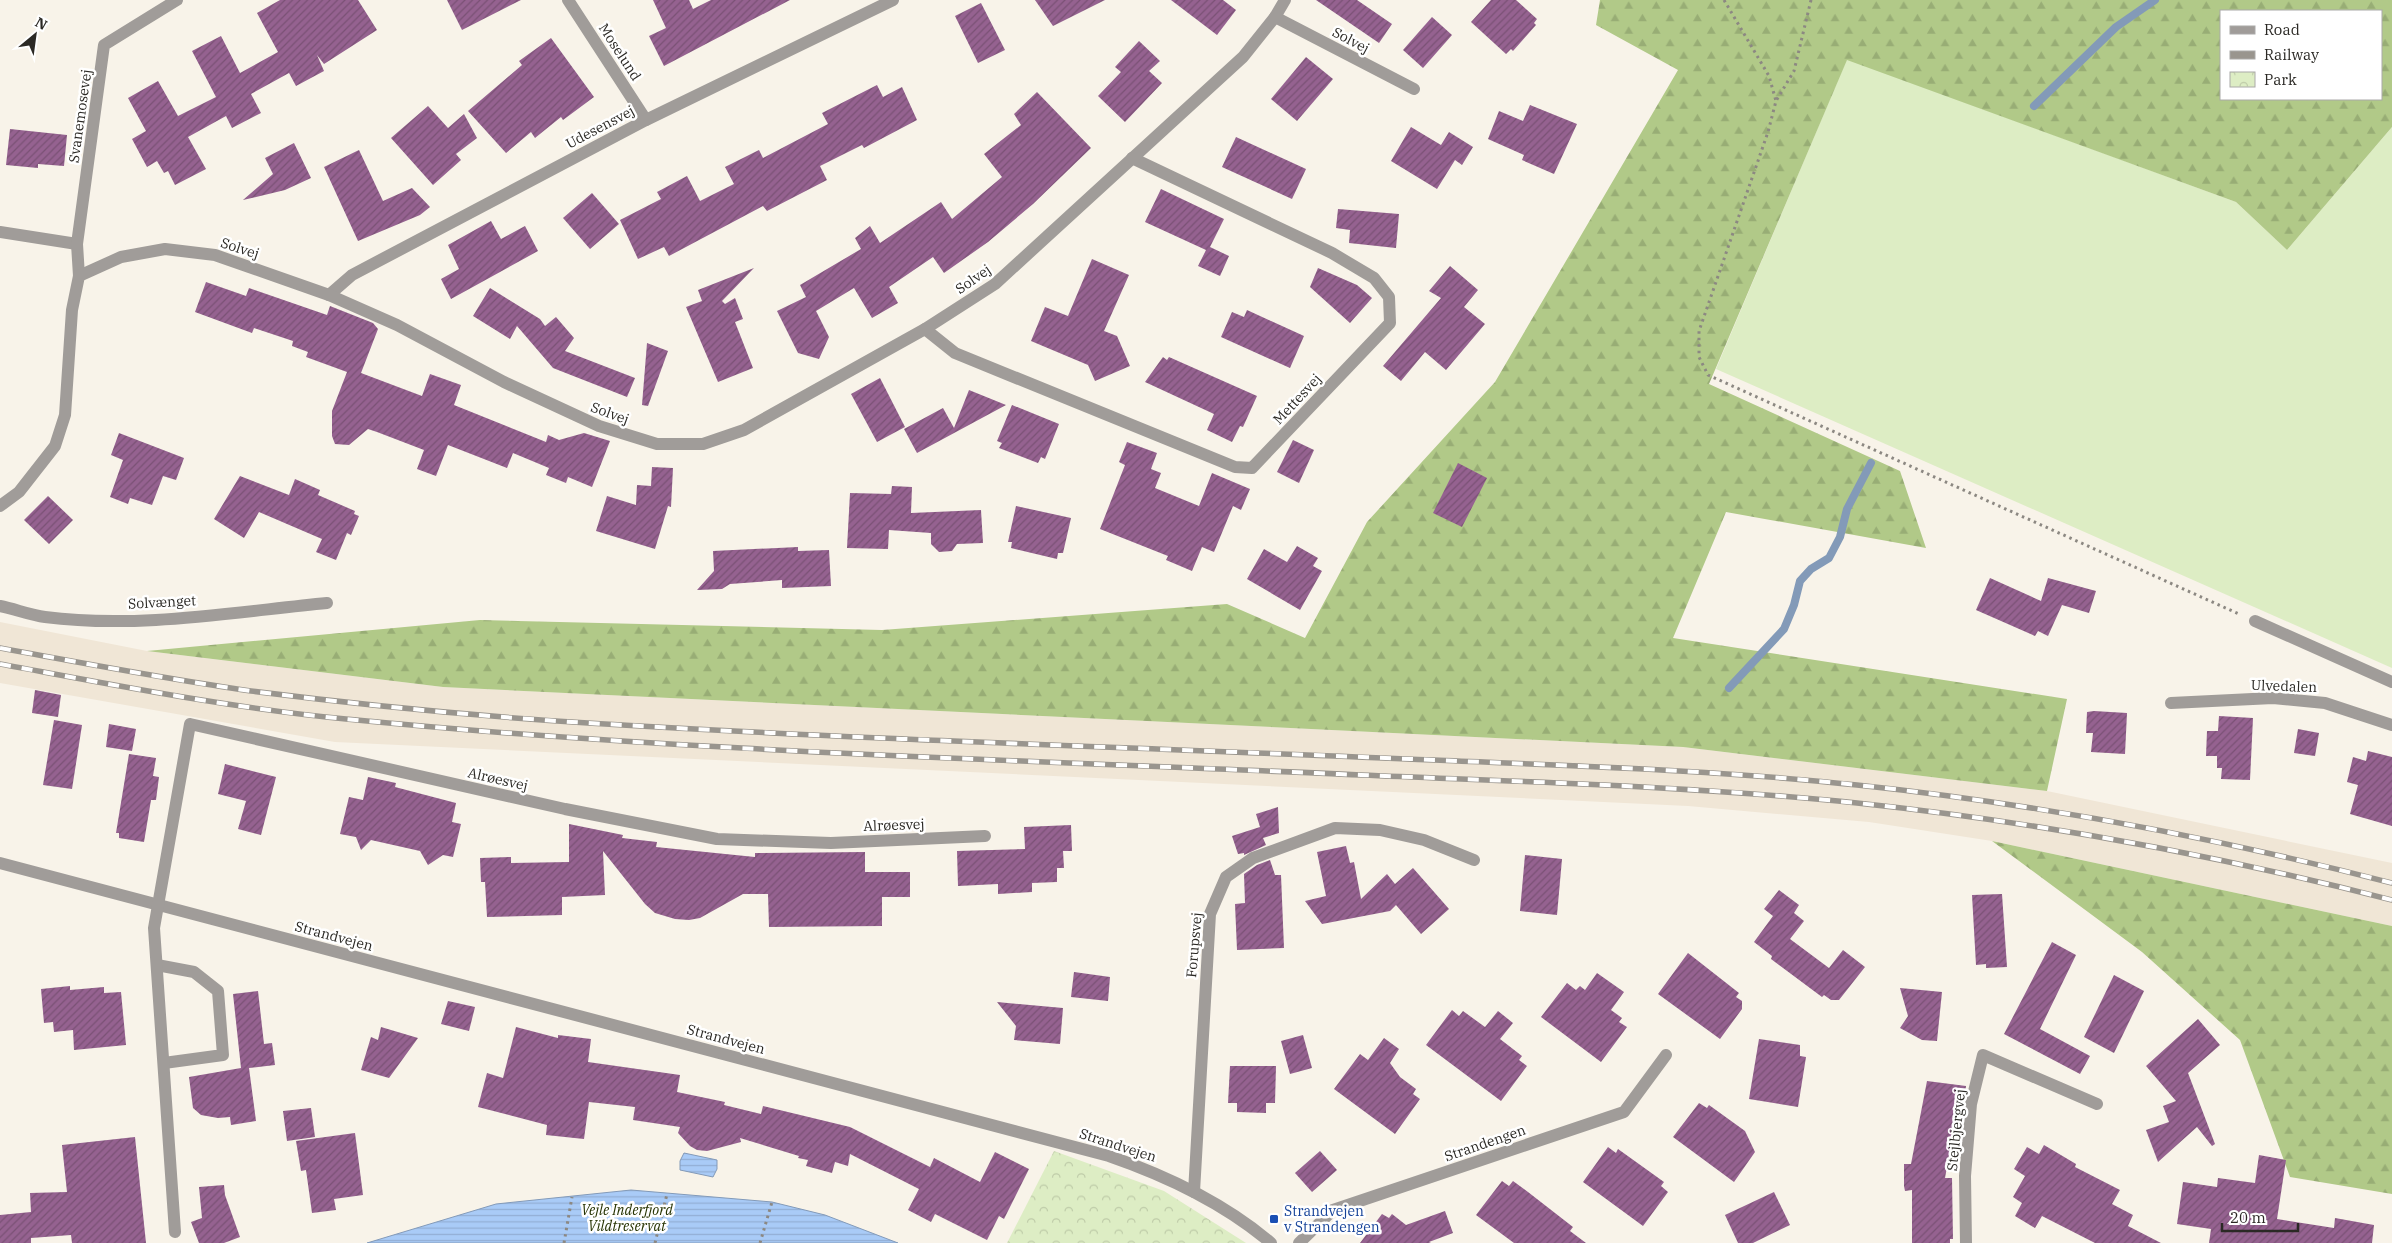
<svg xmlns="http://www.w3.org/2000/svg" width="2392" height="1243" viewBox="0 0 2392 1243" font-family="'IBM Plex Serif',serif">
<defs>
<pattern id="forest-firs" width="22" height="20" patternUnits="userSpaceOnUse" patternTransform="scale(1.25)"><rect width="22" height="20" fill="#b1c988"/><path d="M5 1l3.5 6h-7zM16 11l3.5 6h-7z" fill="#98ad75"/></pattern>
<pattern id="park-crowns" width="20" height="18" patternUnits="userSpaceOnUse" patternTransform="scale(1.25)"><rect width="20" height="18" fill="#ddedc4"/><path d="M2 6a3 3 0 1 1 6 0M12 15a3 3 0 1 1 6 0" fill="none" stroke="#becba8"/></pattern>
<pattern id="water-rules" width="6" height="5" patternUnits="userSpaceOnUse" patternTransform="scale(1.25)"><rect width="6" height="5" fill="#a9cbf7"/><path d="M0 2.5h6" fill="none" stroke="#92aed4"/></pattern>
<pattern id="building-hatch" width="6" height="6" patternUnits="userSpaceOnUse" patternTransform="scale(1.25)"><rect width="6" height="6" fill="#956290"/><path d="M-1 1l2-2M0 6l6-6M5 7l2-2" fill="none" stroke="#7a5175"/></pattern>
</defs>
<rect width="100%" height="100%" fill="#f8f3e9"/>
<polygon fill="#f0e6d6" points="0,622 147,651 443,687 1683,747 2047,791 2392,863 2392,926 1992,841 1869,822 1688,806 335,742 0,683"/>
<polygon fill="#ddedc4" points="1847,59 2236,202 2287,250 2392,127 2392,668 1716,369"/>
<g fill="url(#forest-firs)" fill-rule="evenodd">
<path d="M1600 0H2392V127L2287 250 2236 202 1847 60 1709 384 1900 471 1926 548 1726 512 1673 638 2067 699 2047 791 1683 747 443 687 147 651 480 620 882 630 1227 604 1305 638 1367 522 1495 382 1678 70 1596 25ZM2221 11H2381V99H2221Z"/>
<polygon points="1992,841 2392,926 2392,1194 2290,1177 2240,1040 2142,952"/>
</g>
<polygon fill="url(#park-crowns)" points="1054,1151 1164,1191 1246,1243 1007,1243"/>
<g fill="url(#water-rules)" stroke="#839ab8">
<polygon points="684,1153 717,1160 717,1169 713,1177 680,1170 680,1161"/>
<polygon points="631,1190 772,1202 825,1215 898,1243 367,1243 496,1204"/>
</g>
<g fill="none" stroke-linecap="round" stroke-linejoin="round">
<g stroke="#839ab8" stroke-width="8">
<polyline points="2034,106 2116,27 2155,0"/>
<polyline points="1729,688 1784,629 1794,605 1800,581 1811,569 1829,558 1840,537 1847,509 1871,463"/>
</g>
</g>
<g fill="url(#building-hatch)">
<polygon points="280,0 358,0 377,30 324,64 317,55 324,71 296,86 289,73 251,94 261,113 232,128 226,116 188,137 206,169 175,185 168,171 164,173 157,161 147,167 132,139 146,131 128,98 158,81 178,116 216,97 192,51 221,36 240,73 278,52 257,13"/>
<polygon points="447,0 521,0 462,30"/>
<polygon points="653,0 689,0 693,9 711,0 790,0 664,66 649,36 666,28"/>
<polygon points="1035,0 1105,0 1053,26"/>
<polygon points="1171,0 1223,0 1236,10 1217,35"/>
<polygon points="1316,0 1357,0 1392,24 1379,43"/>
<polygon points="1491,0 1516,0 1537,19 1534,23 1536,25 1513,51 1511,49 1506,54 1471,22"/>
<polygon points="981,3 1005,50 978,63 955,16"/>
<polygon points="1432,17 1452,35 1423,68 1403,50"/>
<polygon points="551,38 594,97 563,120 561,117 535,138 531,132 506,153 468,111 522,65 519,61"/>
<polygon points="1139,41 1160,61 1149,71 1162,83 1125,122 1098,96 1121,72 1115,67"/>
<polygon points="1306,57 1333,79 1297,121 1271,99"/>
<polygon points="877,85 883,97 902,87 917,120 864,148 862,145 820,166 827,180 767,211 763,206 669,256 664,247 638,259 620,220 661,199 657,192 687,176 700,201 734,184 725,167 759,150 763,158 828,124 822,113"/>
<polygon points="1037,92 1091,148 1033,204 988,242 944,273 933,257 889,287 898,303 872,318 854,288 816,311 829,337 819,359 798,353 777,311 806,297 800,285 861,249 855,238 870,226 880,243 941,202 952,219 1002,177 984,154 1021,125 1014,114"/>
<polygon points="1530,105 1577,124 1554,174 1522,160 1524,155 1488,139 1499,111 1523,121"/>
<polygon points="428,106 448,128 464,114 477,138 456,154 461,160 433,185 391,138"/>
<polygon points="1411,127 1441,145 1449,132 1473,147 1462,165 1455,160 1437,189 1391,161"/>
<polygon points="10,129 67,135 64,166 38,164 38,168 6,165"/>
<polygon points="1236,137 1306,169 1292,199 1222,167"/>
<polygon points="294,143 311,178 285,190 243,200 273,174 265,158"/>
<polygon points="359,150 383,201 412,188 430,207 420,215 358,241 324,167"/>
<polygon points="1161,189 1224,219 1210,247 1229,256 1220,276 1198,266 1206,250 1145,222"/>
<polygon points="592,193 619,224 590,249 563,218"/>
<polygon points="1338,209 1399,214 1396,248 1349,243 1350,230 1336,228"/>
<polygon points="491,221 501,239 525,226 538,251 451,299 441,279 459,269 448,245"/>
<polygon points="1092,259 1129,275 1104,331 1117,336 1130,366 1095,381 1088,365 1031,341 1045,307 1068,316"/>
<polygon points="1450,266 1478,290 1464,307 1485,324 1446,370 1425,352 1401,381 1383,366 1441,298 1429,291"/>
<polygon points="754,268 722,301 725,304 735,298 743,319 735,322 753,368 718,382 686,307 702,301 698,290"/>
<polygon points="1318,268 1357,285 1372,298 1350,323 1310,287"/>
<polygon points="206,282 246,296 249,288 327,315 330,306 373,323 378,329 361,373 422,396 430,374 461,385 454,405 546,442 548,435 559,440 584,433 610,441 592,487 568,477 566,483 546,475 549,468 513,453 507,468 448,445 436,476 417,469 424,450 377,432 368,429 349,445 335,444 332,436 332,411 347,372 306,357 308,352 292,346 293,341 254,328 252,333 195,312"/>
<polygon points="490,288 540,319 545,326 556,317 574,338 565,351 635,378 627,397 553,368 517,326 510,339 473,316"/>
<polygon points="1247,310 1304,336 1290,368 1221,337 1232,312 1244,317"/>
<polygon points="647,343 668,351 648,406 642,405"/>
<polygon points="1163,357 1167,360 1169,357 1257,396 1243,427 1240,426 1232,442 1207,430 1214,414 1145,382"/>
<polygon points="880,378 905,427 877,442 851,394"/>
<polygon points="969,390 1006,405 917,453 904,429 943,408 954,428"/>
<polygon points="1012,405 1059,424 1045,459 1041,457 1038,463 999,448 1002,443 997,441"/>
<polygon points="119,433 184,458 176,480 163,476 152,505 130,498 128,504 110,497 123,460 111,455"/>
<polygon points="1293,440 1314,450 1299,483 1277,472"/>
<polygon points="1127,442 1157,453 1151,469 1161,473 1155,488 1199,506 1212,473 1250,489 1241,510 1233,506 1214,552 1202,547 1192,571 1166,560 1168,556 1100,529 1125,465 1119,462"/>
<polygon points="1458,463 1487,478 1462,527 1433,513"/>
<polygon points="652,467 673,468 671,507 668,506 655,549 596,531 607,496 636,505 637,485 651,486"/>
<polygon points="240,476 289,495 295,479 320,490 318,495 355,511 354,514 359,516 351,535 347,533 336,560 316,552 322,539 259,512 244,538 214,519"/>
<polygon points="892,486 912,487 911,513 981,510 983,543 957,544 952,551 939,552 931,544 931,533 889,530 888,549 847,548 850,493 891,494"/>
<polygon points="48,496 73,520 49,544 24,520"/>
<polygon points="1016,506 1071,518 1063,553 1058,553 1057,559 1011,548 1012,542 1008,542"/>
<polygon points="1297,546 1318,558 1313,566 1322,571 1300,610 1247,579 1264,549 1287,562"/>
<polygon points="798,547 798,551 829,550 831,586 782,588 782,580 730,584 722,589 697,590 714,571 713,551"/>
<polygon points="1990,578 2041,601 2048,578 2096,591 2089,613 2062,605 2048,636 2038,631 2035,636 1976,610"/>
<polygon points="35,690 61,695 58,717 32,713"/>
<polygon points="2094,711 2127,713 2125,754 2091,752 2093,733 2086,733 2087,712"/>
<polygon points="2219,716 2253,718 2250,780 2221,779 2222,768 2217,768 2217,756 2206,756 2207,731 2218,731"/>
<polygon points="54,720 82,725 72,789 43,785"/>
<polygon points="109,724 136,729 132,751 106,747"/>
<polygon points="2298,729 2319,733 2315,756 2294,753"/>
<polygon points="2368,751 2392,757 2392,826 2350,814 2358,785 2347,782 2353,757 2366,761"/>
<polygon points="129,754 156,758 153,776 159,777 156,800 151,800 144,842 119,838 119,833 116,833"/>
<polygon points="225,764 276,777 261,835 238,829 246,801 218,794"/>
<polygon points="368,777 396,783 395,787 456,803 452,822 461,824 453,857 443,855 428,865 420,851 371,840 361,850 356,837 340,834 349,797 363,800"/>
<polygon points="1278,807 1279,833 1263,838 1266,845 1244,855 1244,853 1238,854 1232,836 1260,827 1256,814"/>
<polygon points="569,824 623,835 622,838 657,842 656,847 755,857 755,853 865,852 865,872 910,872 910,897 882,897 882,926 769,927 768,894 743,894 700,918 689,920 675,919 655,913 645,904 603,851 605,895 562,897 562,915 487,917 485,882 481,882 480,858 511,857 511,863 569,862"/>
<polygon points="1071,825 1072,851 1063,851 1064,868 1057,868 1057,882 1032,883 1032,892 998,894 998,884 958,886 957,851 1025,849 1024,827"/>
<polygon points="1346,846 1350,863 1354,862 1361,899 1387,874 1395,884 1413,868 1449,909 1421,934 1396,905 1390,911 1322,924 1305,901 1326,896 1317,852"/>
<polygon points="1525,855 1562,859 1557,915 1520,911"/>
<polygon points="1270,860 1275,875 1281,875 1284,948 1237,950 1235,904 1245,903 1244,874 1257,865"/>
<polygon points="1779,890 1799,905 1794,913 1804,921 1790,939 1829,968 1843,950 1865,967 1839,1000 1831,1000 1824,995 1822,997 1771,959 1772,956 1754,942 1773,916 1764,909"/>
<polygon points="2002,894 2007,967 1986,968 1986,964 1976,965 1972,895"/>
<polygon points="2052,942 2076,955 2040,1029 2090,1056 2080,1074 2004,1034"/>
<polygon points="1688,953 1739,993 1736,997 1742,1001 1742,1009 1720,1039 1658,994"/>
<polygon points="1074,972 1110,977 1108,1001 1071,997"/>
<polygon points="1597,973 1624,992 1611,1010 1622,1018 1619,1022 1627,1027 1601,1062 1541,1017 1567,983 1576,990 1580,986 1585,990"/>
<polygon points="2114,975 2144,991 2114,1053 2084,1037"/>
<polygon points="70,986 70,990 104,987 104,993 121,992 126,1045 74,1050 73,1030 54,1032 53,1022 44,1023 41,989"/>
<polygon points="1900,988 1942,992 1937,1041 1922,1040 1900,1028 1908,1016"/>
<polygon points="258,991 264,1044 272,1043 275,1065 249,1068 256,1121 231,1125 230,1117 218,1118 201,1115 193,1108 189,1077 241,1068 233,994"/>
<polygon points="448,1001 475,1007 469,1031 441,1024"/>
<polygon points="997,1002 1063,1008 1060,1044 1014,1040 1016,1026"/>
<polygon points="1452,1010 1459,1016 1463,1011 1485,1027 1498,1011 1513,1023 1500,1039 1522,1056 1519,1060 1527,1066 1501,1101 1426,1045"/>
<polygon points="2198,1019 2220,1045 2188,1073 2215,1144 2212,1146 2197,1127 2158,1162 2146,1130 2169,1122 2163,1106 2176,1101 2146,1066"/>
<polygon points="381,1027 418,1038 389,1078 361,1070 371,1037 378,1040"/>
<polygon points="516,1027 558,1038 558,1035 591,1039 588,1062 680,1075 677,1092 725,1102 724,1105 761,1114 763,1106 850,1127 930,1167 934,1158 980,1182 995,1152 1029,1169 1004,1219 999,1216 987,1240 935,1214 931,1222 908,1210 919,1189 850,1154 848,1166 835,1162 832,1173 806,1166 808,1160 798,1158 799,1156 740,1138 741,1142 707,1151 697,1150 690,1146 678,1133 680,1127 633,1120 635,1107 589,1102 584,1139 546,1135 547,1125 478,1107 487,1073 503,1078"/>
<polygon points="1303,1035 1312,1068 1290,1074 1281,1041"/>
<polygon points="1384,1038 1399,1049 1390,1063 1400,1077 1416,1089 1413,1094 1420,1099 1395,1134 1334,1089 1360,1054 1368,1060"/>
<polygon points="1759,1039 1800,1045 1800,1056 1806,1057 1798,1107 1749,1099"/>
<polygon points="1230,1066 1276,1066 1275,1103 1266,1103 1266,1113 1237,1112 1237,1103 1228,1103"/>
<polygon points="1927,1081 1966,1086 1960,1134 1953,1133 1945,1178 1952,1178 1953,1239 1950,1239 1950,1243 1912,1243 1912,1190 1905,1191 1904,1186 1904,1164 1911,1164"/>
<polygon points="1699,1103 1707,1108 1709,1105 1745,1131 1755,1152 1734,1182 1673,1137"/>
<polygon points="311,1108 315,1137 287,1141 283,1111"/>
<polygon points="355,1133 363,1195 334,1199 336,1210 312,1213 306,1170 301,1171 296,1141"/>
<polygon points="135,1137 146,1243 72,1243 71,1235 31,1238 31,1243 0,1243 0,1215 31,1212 30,1193 67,1192 62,1145"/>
<polygon points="2044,1145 2076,1164 2075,1167 2120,1190 2112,1204 2133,1215 2128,1226 2161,1243 2095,1243 2042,1216 2035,1228 2015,1216 2022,1203 2013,1197 2025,1176 2014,1169 2027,1147 2039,1154"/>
<polygon points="1608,1147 1616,1153 1618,1149 1664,1182 1661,1186 1668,1192 1643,1226 1583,1182"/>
<polygon points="1320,1151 1337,1170 1312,1192 1295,1173"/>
<polygon points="2259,1155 2286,1160 2277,1219 2334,1228 2335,1218 2374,1225 2372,1243 2209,1243 2211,1229 2177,1224 2183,1182 2217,1187 2218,1178 2255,1183"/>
<polygon points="1502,1181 1509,1186 1513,1181 1528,1192 1573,1227 1570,1231 1586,1243 1514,1243 1476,1215"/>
<polygon points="224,1185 225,1195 240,1237 224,1243 199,1243 191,1222 202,1218 199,1187"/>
<polygon points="1774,1192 1790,1225 1753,1243 1738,1243 1725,1215"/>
<polygon points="1445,1211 1453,1233 1429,1242 1431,1243 1360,1243 1382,1214 1389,1218 1392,1214 1406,1225"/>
</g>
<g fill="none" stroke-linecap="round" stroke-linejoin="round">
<g stroke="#8c8882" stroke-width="3" stroke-dasharray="2.5 4" stroke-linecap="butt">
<polyline points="1724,0 1769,76 1776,101"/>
<polyline points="1811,0 1794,71 1776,101 1768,132 1699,331 1699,357 1708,375 2239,614"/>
<polyline points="564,1243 572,1197"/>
<polyline points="655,1243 667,1194"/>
<polyline points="760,1243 772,1202"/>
</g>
<g stroke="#a09c99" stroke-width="12">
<polyline points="568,0 646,120"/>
<polyline points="1275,17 1414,89"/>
<polyline points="0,232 77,244"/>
<polyline points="79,276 77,244 104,45 177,0"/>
<polyline points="329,295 352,275 646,120 893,0"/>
<polyline points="925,329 955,353 1235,467 1252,468 1390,323 1389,297 1374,278 1332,253 1132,158"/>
<polyline points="0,506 19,492 55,446 65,415 72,310 79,276 121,257 165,249 215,255 329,295 397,325 504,382 599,426 657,444 703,444 744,430 925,329 995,284 1243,57 1275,17 1285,0"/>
<path d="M0 606C15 609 30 615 45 617 137 629 234 612 327 603"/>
<polyline points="2255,621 2392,682"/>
<polyline points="2171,703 2273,698 2325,703 2392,725"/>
<path d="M0 863 1109 1156C1167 1176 1224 1203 1271 1243"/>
<polyline points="157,965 194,972 218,991 223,1055 164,1063"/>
<polyline points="1194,1192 1210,914 1226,877 1253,858 1335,828 1380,830 1424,840 1474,860"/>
<polyline points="175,1232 154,928 190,724 565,809 717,839 831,843 985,836"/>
<polyline points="1299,1243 1333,1210 1624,1112 1666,1055"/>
<polyline points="1966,1243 1965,1176 1971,1104 1983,1055 2097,1104"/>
</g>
<g stroke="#99958e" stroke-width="5.5">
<g id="rail">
<path d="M0 648C83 663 167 679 251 691 362 705 475 716 588 723 870 740 1152 748 1434 760 1575 766 1717 770 1857 785 2037 804 2217 838 2392 883"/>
<path d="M0 664C115 685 230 708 346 719 684 752 1023 760 1361 775 1526 782 1692 786 1857 803 2037 822 2216 855 2392 900"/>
</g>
</g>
<use href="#rail" stroke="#fff" stroke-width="4" stroke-dasharray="11" stroke-linecap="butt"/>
</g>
<rect fill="#1a4fb4" stroke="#fff" stroke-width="2" x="1269" y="1214" width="10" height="10" rx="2.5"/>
<g text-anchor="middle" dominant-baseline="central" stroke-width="5" stroke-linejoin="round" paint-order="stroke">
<g font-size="14" fill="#2b2925" stroke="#fff">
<text transform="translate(1351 40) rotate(28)">Solvej</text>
<text transform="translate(620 52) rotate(57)">Moselund</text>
<text transform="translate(80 116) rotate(-82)">Svanemosevej</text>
<text transform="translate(600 127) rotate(-28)">Udesensvej</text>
<text transform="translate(240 248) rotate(18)">Solvej</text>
<text transform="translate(973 279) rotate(-35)">Solvej</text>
<text transform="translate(1297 399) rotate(-47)">Mettesvej</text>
<text transform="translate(610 413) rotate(20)">Solvej</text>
<text transform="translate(162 602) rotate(-3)">Solvænget</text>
<text transform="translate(2284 686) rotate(2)">Ulvedalen</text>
<text transform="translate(498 779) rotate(13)">Alrøesvej</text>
<text transform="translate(894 825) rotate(-2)">Alrøesvej</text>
<text transform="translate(334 936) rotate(15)">Strandvejen</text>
<text transform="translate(1194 945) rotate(-85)">Forupsvej</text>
<text transform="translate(726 1039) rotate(15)">Strandvejen</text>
<text transform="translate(1956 1130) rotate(-84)">Stejlbjergvej</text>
<text transform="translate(1485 1143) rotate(-19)">Strandengen</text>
<text transform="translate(1118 1145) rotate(18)">Strandvejen</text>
</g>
<g font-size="14" font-style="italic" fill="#263302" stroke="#fff">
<text x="627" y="1210">Vejle Inderfjord<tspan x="627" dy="16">Vildtreservat</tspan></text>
</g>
<g font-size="14" fill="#164399" stroke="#fff" text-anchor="start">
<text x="1284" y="1211">Strandvejen<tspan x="1284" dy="16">v Strandengen</tspan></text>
</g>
</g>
<rect x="2220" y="10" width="162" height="90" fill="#ffffff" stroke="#aaa9a8"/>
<rect x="2230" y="26" width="25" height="8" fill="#a09c99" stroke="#aaa9a8"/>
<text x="2264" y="35" font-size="15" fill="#2b2925">Road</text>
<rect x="2230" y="51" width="25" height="8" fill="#99958e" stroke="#aaa9a8"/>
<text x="2264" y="60" font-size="15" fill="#2b2925">Railway</text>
<rect x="2230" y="72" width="25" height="15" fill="url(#park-crowns)" stroke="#aaa9a8"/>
<text x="2264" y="85" font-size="15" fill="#2b2925">Park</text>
<g transform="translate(35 35) rotate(29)" stroke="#ffffff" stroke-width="4" paint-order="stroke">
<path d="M0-4L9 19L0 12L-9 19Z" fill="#2b2925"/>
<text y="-8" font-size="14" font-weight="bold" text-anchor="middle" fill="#2b2925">N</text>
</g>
<path d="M2222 1223v8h76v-8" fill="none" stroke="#2b2925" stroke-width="2.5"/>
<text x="2230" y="1223" font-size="15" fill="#2b2925" stroke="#ffffff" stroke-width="4" paint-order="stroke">20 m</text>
</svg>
